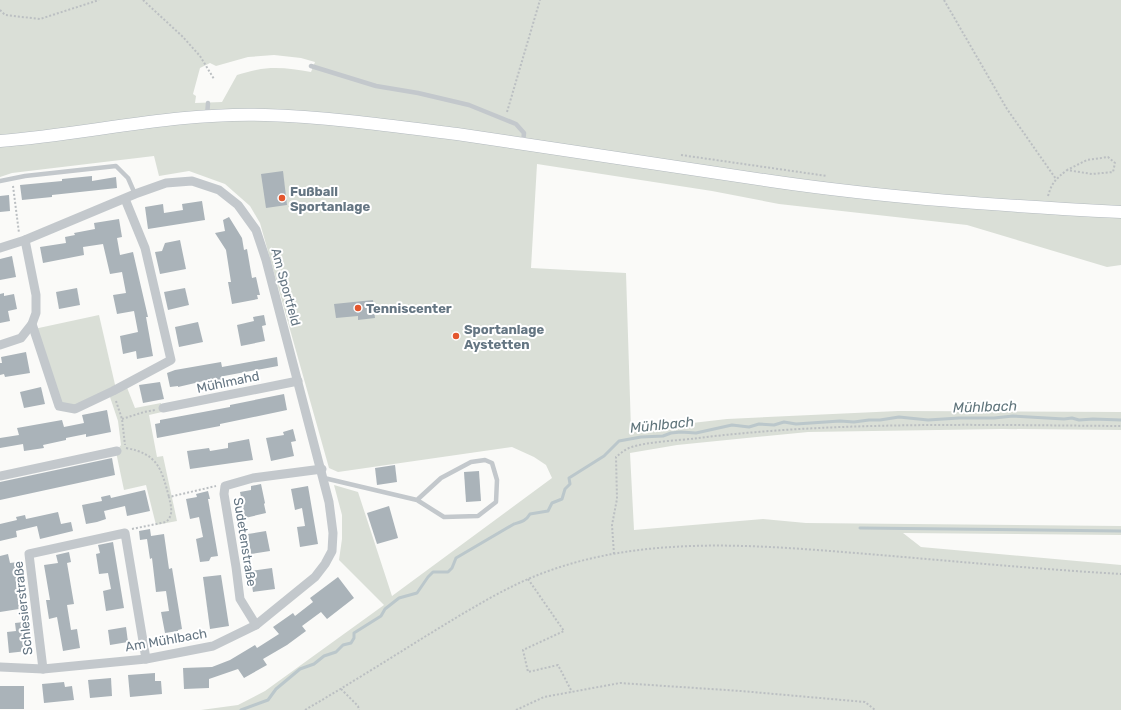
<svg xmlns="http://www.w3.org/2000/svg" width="1121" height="710" viewBox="0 0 1121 710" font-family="Rubik,sans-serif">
<rect width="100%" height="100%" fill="#fafaf8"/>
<g fill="#dadfd7" fill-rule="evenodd">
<path d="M0 0H1121V265L1107 267 967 225 779 204 712 191 537 164 531 268 626 273 631 430 727 419 898 411 1121 412V430L1002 429 808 432 677 445 630 453 634 530 763 519 806 523 1121 526V535L903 533 921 547 1121 565V710H201L238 705 265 691 384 605 339 560 342 539V515L334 485 358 492 392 596 552 478 546 465 534 457 512 447 338 472 329 468 260 223 250 206 225 184 189 171 159 176 154 156 12 173 0 177ZM274 55 301 58 315 62 311 72C293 69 275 66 256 70 250 71 244 73 237 75L222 102 195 103 196 96 193 94 200 68 210 63 216 66 248 57Z"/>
<polygon points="99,315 116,389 75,409 59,405 34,329"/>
<polygon points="126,385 135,408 161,403 162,412 149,415 157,457 163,456 177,521 156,525 146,485 124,490 116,452 121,445 118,421 109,394"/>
</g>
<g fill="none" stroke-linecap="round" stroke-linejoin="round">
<g stroke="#bbc7cb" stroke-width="3">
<polyline points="860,528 1121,531"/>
<path d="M241 710 268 700 276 689 300 669 314 664 324 656 336 652 343 645 351 643 354 638V633L381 616 385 609 399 598 417 593 428 577 433 572H448L452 568 456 558 514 524C521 522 526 521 530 514L548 511 552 503 562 499 565 489 570 484 569 478 604 456 619 441 641 437 663 436 671 433 681 432 696 433 732 425 749 427 759 424 774 425 784 422 796 424 840 421 854 422 869 420H880L899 417 928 420 959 418H994L1013 416 1064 419 1072 418 1079 420 1093 419 1121 420"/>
</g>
</g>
<g fill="#aab3b9">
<polygon points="283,171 287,205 266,208 261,174"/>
<polygon points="92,176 92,181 116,177 117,188 52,195 52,197 22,200 20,185 62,181 62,179"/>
<polygon points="9,195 10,211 0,212 0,196"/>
<polygon points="202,201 205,220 148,229 145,207 163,204 164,213 183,210 182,204"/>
<polygon points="229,217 242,238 244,250 247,249 252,278 256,277 260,295 257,295 258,299 232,304 228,282 231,282 226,250 215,233 225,231 223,220"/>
<polygon points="119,219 122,237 117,238 120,255 133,252 148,317 146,317 153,356 137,359 136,351 123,354 120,336 138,332 134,311 117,314 113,295 126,293 122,272 110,274 103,244 83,247 84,255 43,263 40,247 66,243 65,237 75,235 74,233 95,229 94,223"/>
<polygon points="180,240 186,269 160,274 155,252 162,251 165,243"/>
<polygon points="12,256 16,277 0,280 0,259"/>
<polygon points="77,288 80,305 59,309 56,292"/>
<polygon points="185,288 189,305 168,310 164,292"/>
<polygon points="4,293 4,296 14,294 17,309 8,311 10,321 0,323 0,294"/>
<polygon points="373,300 375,318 358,320 358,316 336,318 334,304"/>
<polygon points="264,315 266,325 262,326 265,341 241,346 237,325 254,321 253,317"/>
<polygon points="198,322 203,342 179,347 175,327"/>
<polygon points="26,352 30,373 5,377 4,374 0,375 0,363 2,363 1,357"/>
<polygon points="277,357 278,366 224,376 225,382 209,384 208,380 178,387 178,386 170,387 167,373 175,370 221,362 222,367"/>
<polygon points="160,382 164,399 143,403 139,385"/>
<polygon points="41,387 45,404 24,408 20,392"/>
<polygon points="284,394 287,410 220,424 220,426 157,438 155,424 160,423 160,420 230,407 230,405"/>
<polygon points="107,410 111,432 86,437 86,434 66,438 66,440 43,445 44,448 24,451 23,444 0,448 0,438 19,435 17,428 62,420 64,427 84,423 82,415"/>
<polygon points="293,429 296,441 291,442 294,456 271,461 266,438 284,435 283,432"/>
<polygon points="249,439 253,460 190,469 187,451 209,448 210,451 228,448 228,443"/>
<polygon points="112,458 115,475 0,500 0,482"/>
<polygon points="395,465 397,482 377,485 375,468"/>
<polygon points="479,471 481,501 466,502 464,472"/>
<polygon points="261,484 265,503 264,504 266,513 245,518 240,492 251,490 251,486"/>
<polygon points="308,486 318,544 300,547 297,527 305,526 302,508 295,510 291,489"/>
<polygon points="145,490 150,511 127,516 125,506 104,511 106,519 97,522 86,524 82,505 102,501 101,497 110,495 111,498"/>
<polygon points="208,491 210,499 208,499 218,556 211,557 209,561 200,562 196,539 203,537 199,517 190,519 186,499 197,497 196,494"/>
<polygon points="389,506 398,538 377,544 367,513"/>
<polygon points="58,512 61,524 71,522 73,531 40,539 37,526 16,531 17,537 0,541 0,524 17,520 16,517 25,515 26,519"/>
<polygon points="150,529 151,536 164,534 169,569 172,568 182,629 178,630 178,631 165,633 161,612 169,611 166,591 156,592 152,558 150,559 147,539 140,540 139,531"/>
<polygon points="266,531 270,551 251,554 248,534"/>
<polygon points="113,542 124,608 106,611 103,591 111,589 108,573 99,574 96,554 100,553 98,545"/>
<polygon points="69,552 71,562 67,563 74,604 67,605 71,630 77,629 80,648 63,651 57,617 49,619 46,600 50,600 44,565 58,563 56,555"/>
<polygon points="8,554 10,563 18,562 22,581 16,582 19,609 0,612 0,556"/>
<polygon points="272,568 275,589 253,592 250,571"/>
<polygon points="221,575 229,626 210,629 203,577"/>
<polygon points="338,577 354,598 327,619 321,612 302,626 306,631 287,645 263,659 267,665 244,678 238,669 209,679 209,688 184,689 183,668 212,667 230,660 255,645 257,648 279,634 273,627 293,613 295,616 313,602 310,598"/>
<polygon points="24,622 27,651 9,653 7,632 16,631 15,623"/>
<polygon points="126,627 128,642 110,645 108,630"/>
<polygon points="155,673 155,681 161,681 162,694 130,697 128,675"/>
<polygon points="111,678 112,696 90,698 88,680"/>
<polygon points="64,682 65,687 72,686 74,700 44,703 42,684"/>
<rect x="0" y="686" width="24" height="23"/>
</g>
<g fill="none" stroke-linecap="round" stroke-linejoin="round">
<g stroke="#b3babf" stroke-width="13">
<path id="secondary" d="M0 141C88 134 176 112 265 115 329 117 393 126 457 134 562 149 666 166 771 181 887 198 1004 206 1121 212"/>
</g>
<g stroke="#bbbfc2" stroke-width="2" stroke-dasharray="2 2" stroke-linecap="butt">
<polyline points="143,0 183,37 200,56 214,79"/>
<polyline points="944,0 1007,109 1056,179"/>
<polyline points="0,10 5,15 40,19 99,0"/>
<polyline points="507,112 540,0"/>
<polyline points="681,155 827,176"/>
<polyline points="13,186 19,233"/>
<path d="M1048 196C1052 182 1056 179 1067 170L1092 174 1113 172 1115 163 1108 157 1087 160 1067 170"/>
<polyline points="116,401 122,419 125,445"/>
<polyline points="122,419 144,412 155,410"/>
<path d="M126 448C158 454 161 468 169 497"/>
<path d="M132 529 166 522C174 515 171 506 169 497L216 486"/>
<path d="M614 554 612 525 617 499 616 457C620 454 624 450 629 448 648 441 677 441 698 438 838 421 980 425 1121 426"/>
<polyline points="528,579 564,631 523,650 528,672 558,665 572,692"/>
<polyline points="341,689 358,706 359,710"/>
<path d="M305 710C346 686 386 661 426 636 459 616 492 595 528 579 635 533 754 545 868 554 952 561 1036 569 1121 574"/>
<polyline points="516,710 544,697 620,683 741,691 865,702 875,710"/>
</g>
<g stroke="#c3c8cc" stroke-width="4.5">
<polyline points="311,66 376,86 418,93 469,105 516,124 524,133 523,143"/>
<polyline points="207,116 208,103"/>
<polyline points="0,181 25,176 116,166 128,178 135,194"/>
<polyline points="324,478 417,500 444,517 478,516 496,502 497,480 492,463 485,460 471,462 441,478 417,500"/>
</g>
<g stroke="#c3c8cc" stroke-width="9">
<polyline points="0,248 25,240 135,194 166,183 192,181 219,190 238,205 256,230 266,260 329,502 333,533 332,551 325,564 315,577 256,625 213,646 146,659 43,669 0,667"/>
<polyline points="32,324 59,406 75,409 113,391 171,360 145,248 125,199"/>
<polyline points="0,345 21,338 32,324 36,313 36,295 25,240"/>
<polyline points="163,408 298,381"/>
<polyline points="0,476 117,451"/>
<polyline points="256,625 240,599 236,567 224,494 225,486 253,478 322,469"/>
<polyline points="43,669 29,554 125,533 146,659"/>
</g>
<use href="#secondary" stroke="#fff" stroke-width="12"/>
</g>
<g fill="#e4572e" stroke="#fff" stroke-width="1.5">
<circle cx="282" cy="198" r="4"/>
<circle cx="358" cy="308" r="4"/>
<circle cx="456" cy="336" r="4"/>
</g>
<g text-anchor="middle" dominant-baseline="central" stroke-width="4" stroke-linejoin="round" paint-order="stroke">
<g font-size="13" font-weight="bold" fill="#657683" stroke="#fff" text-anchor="start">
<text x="290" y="191">Fußball<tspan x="290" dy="15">Sportanlage</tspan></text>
<text x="366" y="308">Tenniscenter</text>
<text x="464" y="329">Sportanlage<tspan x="464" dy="15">Aystetten</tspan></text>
</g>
<g font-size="13" fill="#657683" stroke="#fff">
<text transform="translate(286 287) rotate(75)">Am Sportfeld</text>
<text transform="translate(228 382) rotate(-12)">Mühlmahd</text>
<text transform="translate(245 542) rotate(81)">Sudetenstraße</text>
<text transform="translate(23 608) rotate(-96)">Schlesierstraße</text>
<text transform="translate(166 640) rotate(-10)">Am Mühlbach</text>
</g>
<g font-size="14" font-style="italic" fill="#60757c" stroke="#fff">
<text transform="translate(985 407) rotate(-2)">Mühlbach</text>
<text transform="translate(662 425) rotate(-6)">Mühlbach</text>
</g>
</g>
</svg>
